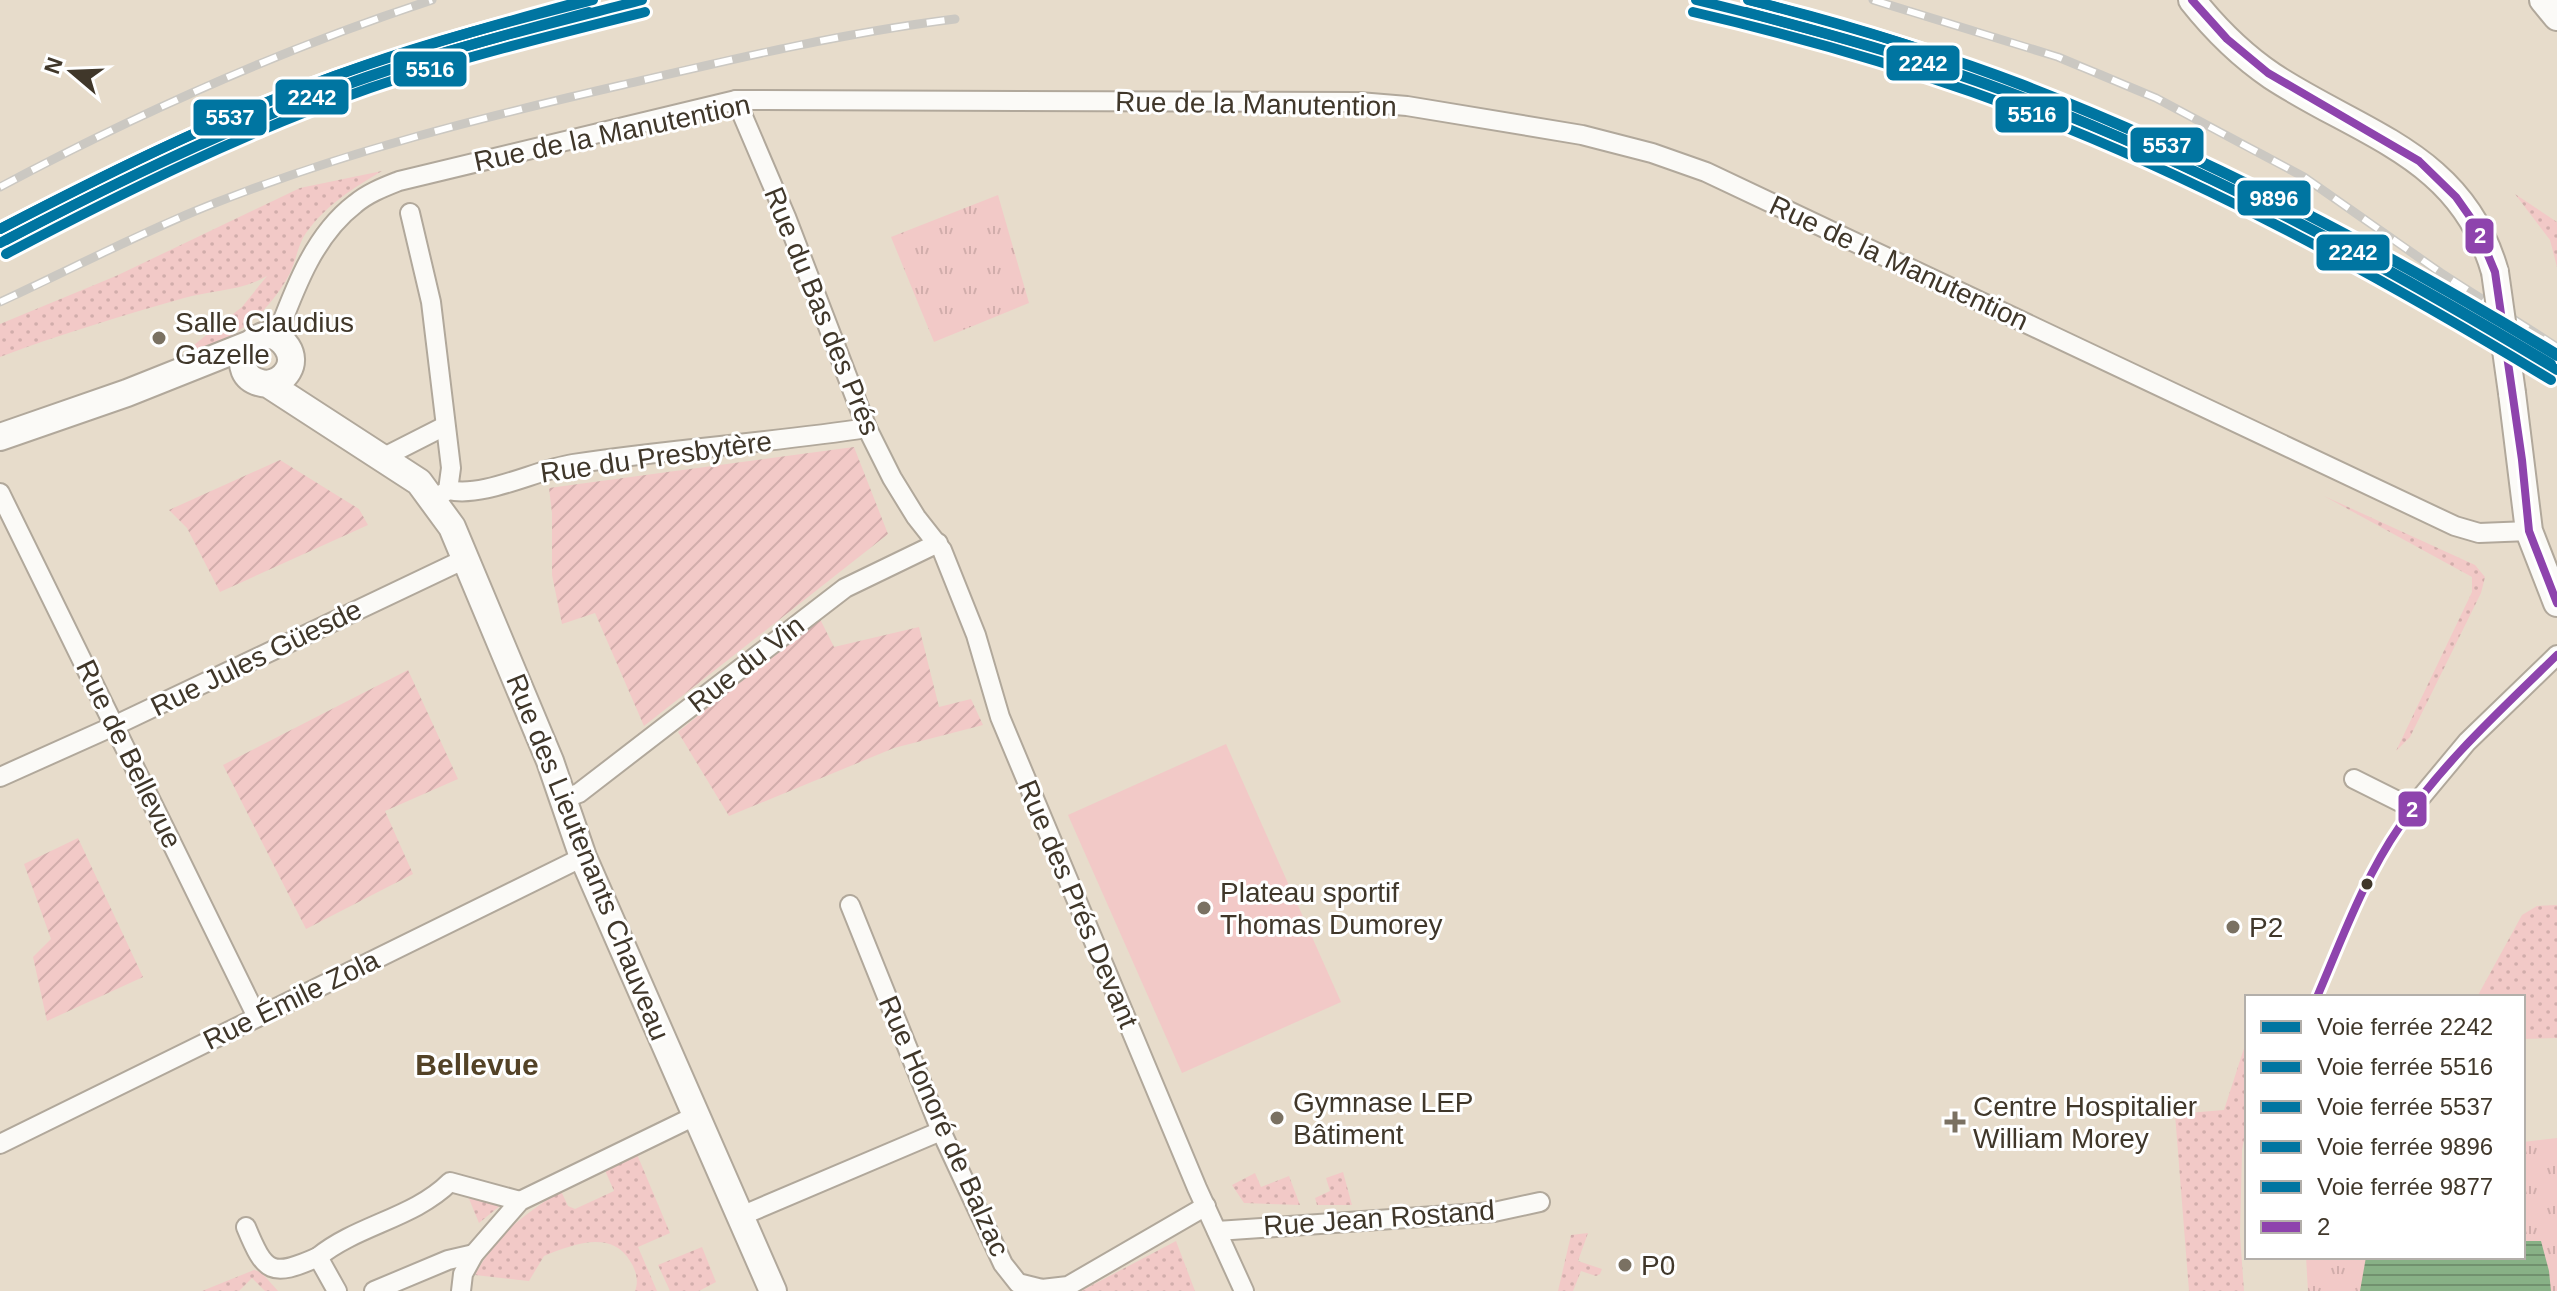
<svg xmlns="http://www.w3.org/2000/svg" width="2557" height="1291" viewBox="0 0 2557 1291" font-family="Helvetica,sans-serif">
<defs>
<pattern id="grass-dots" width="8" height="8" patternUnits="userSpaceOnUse" patternTransform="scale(2)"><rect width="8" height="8" fill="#f2c9c7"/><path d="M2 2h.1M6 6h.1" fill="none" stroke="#d1adab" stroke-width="1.8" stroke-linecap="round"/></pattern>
<pattern id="park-tufts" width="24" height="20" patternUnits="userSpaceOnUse" patternTransform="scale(2)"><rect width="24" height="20" fill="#f2c9c7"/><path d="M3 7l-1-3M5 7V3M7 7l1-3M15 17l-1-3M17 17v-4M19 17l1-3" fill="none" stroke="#d1adab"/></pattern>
<pattern id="garden-furrows" width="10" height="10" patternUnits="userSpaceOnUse" patternTransform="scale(2)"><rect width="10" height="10" fill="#f2c9c7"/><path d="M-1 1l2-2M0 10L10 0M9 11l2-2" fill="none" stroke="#d1adab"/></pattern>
<pattern id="water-rules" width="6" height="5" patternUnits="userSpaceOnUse" patternTransform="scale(2)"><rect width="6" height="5" fill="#88b186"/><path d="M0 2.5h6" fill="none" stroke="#71916e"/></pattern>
</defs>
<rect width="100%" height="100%" fill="#e7dccb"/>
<g fill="url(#grass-dots)">
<path d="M382 171C353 188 326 205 306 233 298 244 296 261 290 273 268 315 239 333 198 353L190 348 242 307 267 276C241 291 212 290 184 298 121 316 61 334 0 357V324L116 276 300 188Z"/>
<polygon points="2515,194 2557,222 2557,267 2550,240"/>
<polygon points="2324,496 2475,565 2485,577 2481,593 2410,737 2396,751 2472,592 2472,577"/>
<polygon points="2557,905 2557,1038 2523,1039 2523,997 2477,997 2522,915 2537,906"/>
<polygon points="2247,1039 2247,1124 2242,1150 2240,1235 2244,1291 2189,1291 2175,1114 2224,1110"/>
<path d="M636 1152 670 1233 638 1247 657 1291H635C639 1281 636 1270 630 1261 611 1229 572 1245 544 1256L529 1281 475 1275C496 1235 523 1215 561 1191L568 1206 575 1209 614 1191 604 1168Z"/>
<polygon points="1343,1172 1352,1205 1317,1205 1315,1198 1330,1191 1326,1178"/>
<polygon points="1255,1173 1261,1187 1289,1176 1300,1205 1244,1203 1232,1185"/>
<polygon points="465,1189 507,1200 479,1223"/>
<polygon points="1588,1233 1578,1261 1602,1269 1600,1274 1596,1276 1581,1271 1573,1291 1558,1291 1571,1235"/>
<polygon points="1176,1241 1195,1291 1081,1291"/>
<polygon points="702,1247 716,1282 699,1291 670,1291 658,1265"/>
<polygon points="254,1270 261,1272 278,1291 265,1291 252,1278 239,1291 202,1291"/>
</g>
<g fill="url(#park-tufts)">
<polygon points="998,195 1029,303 934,342 891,237"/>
<polygon points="2557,1138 2557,1291 2308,1291 2306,1257 2523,1257 2523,1142"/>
</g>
<g fill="url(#garden-furrows)">
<polygon points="854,447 888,534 644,726 595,613 562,624 552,575 552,513 549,488"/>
<polygon points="280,460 359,509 368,525 220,592 187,528 169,510"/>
<polygon points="819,617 834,647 919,627 939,707 971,699 983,725 894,748 729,816 678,732"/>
<polygon points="408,670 458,779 385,811 413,874 306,929 223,765"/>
<polygon points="78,838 143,977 47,1021 33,957 51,939 24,864"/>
</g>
<polygon fill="#f2c9c7" points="1226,744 1341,1002 1182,1073 1068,815"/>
<polygon fill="url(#water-rules)" points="2523,1241 2541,1241 2549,1271 2551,1291 2360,1291 2366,1257 2523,1257"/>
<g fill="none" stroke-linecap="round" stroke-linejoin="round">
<g stroke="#b1a89b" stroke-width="22">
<g id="street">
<polyline points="736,100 786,217 867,428 892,478 916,517 942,550 976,635 1000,717 1197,1188 1244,1291"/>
<polyline points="410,213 431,302 451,468 448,490 439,496"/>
<path d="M276 338C294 291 313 236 355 204 368 193 384 187 399 181L736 100 1359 102 1407 106 1582 135 1652 153 1706 172 2455 526 2479 533 2529 531"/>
<polyline points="382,458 445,426"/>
<path d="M448 490C485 498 535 470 573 464 670 449 769 443 867 428"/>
<polyline points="0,493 257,1017"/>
<polyline points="0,777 116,725 467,558"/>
<polyline points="2354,779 2412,808 2467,742 2557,655"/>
<polyline points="563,799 579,793 845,588 938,543"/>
<polyline points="850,905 941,1131 1003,1264 1018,1283 1042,1289 1068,1286 1206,1206"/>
<polyline points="0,1144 583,857"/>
<polyline points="741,1216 941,1131"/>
<path d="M246 1227C265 1273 271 1278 318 1257"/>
<polyline points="1217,1231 1494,1212 1540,1202"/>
<path d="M337 1291 318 1257C357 1225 414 1218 450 1182L520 1201"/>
<polyline points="374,1291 448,1260 474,1254"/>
<polyline points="461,1291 463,1274 474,1254 520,1201 695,1116"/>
</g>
</g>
<g stroke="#b1a89b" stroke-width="30">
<g id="secondary">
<path d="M2192 0C2215 29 2241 55 2272 76 2362 135 2462 155 2495 272"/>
<polyline points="2543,0 2557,17"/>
<path d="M268 384C285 381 298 364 287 347 261 308 214 379 268 384L419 482 452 527 550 761 583 857 773 1291"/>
<polyline points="2512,393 2529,531 2557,603"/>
<polyline points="0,437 127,393 250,344"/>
</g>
</g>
<use href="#street" stroke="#fbfaf7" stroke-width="18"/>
<use href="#secondary" stroke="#fbfaf7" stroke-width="26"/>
<g stroke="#cbc8c2" stroke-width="9">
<g id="rail">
<polyline points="1873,0 2058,57 2156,98 2304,177 2441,273 2557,347"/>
<path d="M0 187C139 113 282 49 432 0"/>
<path d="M0 302C72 269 141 232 215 203 347 151 484 117 622 85 733 59 842 33 955 19"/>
</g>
</g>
<use href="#rail" stroke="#fff" stroke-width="6" stroke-dasharray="18" stroke-linecap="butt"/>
<g stroke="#b1a89b" stroke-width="30" stroke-linecap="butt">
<polyline id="secondary-bridge" points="2495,272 2512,393"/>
</g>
<use href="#secondary-bridge" stroke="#fbfaf7" stroke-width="26"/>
<g stroke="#fff" stroke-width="14">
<g id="bus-1">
<polyline points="2192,0 2227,39 2268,73 2419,161 2456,197 2475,224 2495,272 2522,460 2529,531 2557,603"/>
<path d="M2317 997C2342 939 2364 878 2400 826 2443 762 2502 709 2557 655"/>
</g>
</g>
<use href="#bus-1" stroke="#8e44ad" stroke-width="8"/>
<g stroke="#fff" stroke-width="16">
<g id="rail-1">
<path d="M1696 0C1791 23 1884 48 1976 81 2181 153 2372 258 2557 370"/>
<path d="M0 243C119 181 239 121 366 77 457 46 549 24 642 0"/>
</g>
</g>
<g stroke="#fff" stroke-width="16">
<g id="rail-2">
<path d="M1693 12C1788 34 1881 60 1972 92 2176 164 2366 268 2551 380"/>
<path d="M6 254C124 192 244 132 370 88 460 58 553 35 645 12"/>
</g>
</g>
<g stroke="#fff" stroke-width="16">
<g id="rail-3">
<path d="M1749 0C1841 24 1933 50 2021 84 2209 156 2385 251 2557 354"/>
<path d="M0 229C99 178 198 128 302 88 395 53 490 26 586 0"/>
</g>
</g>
<g stroke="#fff" stroke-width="16">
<g id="rail-4">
<path d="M1748 0C2039 69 2303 202 2557 356"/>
<path d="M0 229C117 168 235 110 360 67 436 40 515 20 593 0"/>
</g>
</g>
<g stroke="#fff" stroke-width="16">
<g id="rail-5">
<path d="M1746 12C1837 36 1929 61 2017 95 2204 167 2380 261 2551 364"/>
<path d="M6 240C103 189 202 141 304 101 397 64 493 38 589 12"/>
</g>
</g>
<use href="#rail-1" stroke="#0075a1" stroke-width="10"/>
<use href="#rail-2" stroke="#0075a1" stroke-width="10"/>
<use href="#rail-3" stroke="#0075a1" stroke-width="10"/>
<use href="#rail-4" stroke="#0075a1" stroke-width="10"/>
<use href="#rail-5" stroke="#0075a1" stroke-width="10"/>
</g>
<g fill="#7a7162" stroke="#fff" stroke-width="3">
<circle cx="159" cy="338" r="8"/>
<circle cx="1204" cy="908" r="8"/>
<circle cx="2233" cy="927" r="8"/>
<circle cx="1277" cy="1118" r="8"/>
<path d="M1951 1110h8v8h8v8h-8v8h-8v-8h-8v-8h8z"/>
<circle cx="1625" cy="1265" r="8"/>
</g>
<circle fill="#40372a" stroke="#fff" stroke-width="3" cx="2367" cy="884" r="7"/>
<g text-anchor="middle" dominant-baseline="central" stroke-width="6" stroke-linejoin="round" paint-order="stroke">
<g font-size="28" fill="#40372a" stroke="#fff">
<text transform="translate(1256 104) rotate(1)">Rue de la Manutention</text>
<text transform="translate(612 133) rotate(-12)">Rue de la Manutention</text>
<text transform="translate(1899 263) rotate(25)">Rue de la Manutention</text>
<text transform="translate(822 311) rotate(68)">Rue du Bas des Prés</text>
<text transform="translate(656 457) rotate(-8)">Rue du Presbytère</text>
<text transform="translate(256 658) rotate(-26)">Rue Jules Güesde</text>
<text transform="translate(746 664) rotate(-38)">Rue du Vin</text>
<text transform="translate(129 754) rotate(64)">Rue de Bellevue</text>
<text transform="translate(588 857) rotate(68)">Rue des Lieutenants Chauveau</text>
<text transform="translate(1078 904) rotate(67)">Rue des Prés Devant</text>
<text transform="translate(291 1000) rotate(-26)">Rue Émile Zola</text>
<text transform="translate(944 1126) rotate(66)">Rue Honoré de Balzac</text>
<text transform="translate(1379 1218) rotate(-4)">Rue Jean Rostand</text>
</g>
<g font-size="28" fill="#40372a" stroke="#fff" text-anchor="start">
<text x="175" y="322">Salle Claudius<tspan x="175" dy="32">Gazelle</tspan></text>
<text x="1220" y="892">Plateau sportif<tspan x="1220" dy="32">Thomas Dumorey</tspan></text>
<text x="2249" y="927">P2</text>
<text x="1293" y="1102">Gymnase LEP<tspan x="1293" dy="32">Bâtiment</tspan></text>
<text x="1973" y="1106">Centre Hospitalier<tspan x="1973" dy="32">William Morey</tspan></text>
<text x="1641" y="1265">P0</text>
</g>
<g font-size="30" font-weight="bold" fill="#534226" stroke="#fff">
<text x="477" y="1064">Bellevue</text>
</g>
</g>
<g stroke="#fff" stroke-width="3">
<rect x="1885" y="44" width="76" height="38" rx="8" fill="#0075a1"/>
<rect x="392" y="50" width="76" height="38" rx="8" fill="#0075a1"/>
<rect x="274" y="78" width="76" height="38" rx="8" fill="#0075a1"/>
<rect x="1994" y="95" width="76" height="39" rx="8" fill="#0075a1"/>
<rect x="192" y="98" width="76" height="39" rx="8" fill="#0075a1"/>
<rect x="2129" y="126" width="76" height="38" rx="8" fill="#0075a1"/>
<rect x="2236" y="179" width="76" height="38" rx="8" fill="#0075a1"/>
<rect x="2464" y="217" width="31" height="38" rx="8" fill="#8e44ad"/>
<rect x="2315" y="233" width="76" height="39" rx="8" fill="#0075a1"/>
<rect x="2397" y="790" width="31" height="38" rx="8" fill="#8e44ad"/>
</g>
<g font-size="22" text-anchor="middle" font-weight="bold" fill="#fff">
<text x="1923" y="71">2242</text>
<text x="430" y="77">5516</text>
<text x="312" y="105">2242</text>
<text x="2032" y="122">5516</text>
<text x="230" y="125">5537</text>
<text x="2167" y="153">5537</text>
<text x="2274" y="206">9896</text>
<text x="2480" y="243">2</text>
<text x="2353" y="260">2242</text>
<text x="2412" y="817">2</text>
</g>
<rect x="2245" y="995" width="280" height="264" fill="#ffffff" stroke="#b3afaa" stroke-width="2"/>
<rect x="2261" y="1021" width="40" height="12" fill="#0075a1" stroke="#b3afaa" stroke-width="2"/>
<text x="2317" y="1035" font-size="24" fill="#40372a">Voie ferrée 2242</text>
<rect x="2261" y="1061" width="40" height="12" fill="#0075a1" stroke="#b3afaa" stroke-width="2"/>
<text x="2317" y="1075" font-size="24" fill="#40372a">Voie ferrée 5516</text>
<rect x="2261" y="1101" width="40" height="12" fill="#0075a1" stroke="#b3afaa" stroke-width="2"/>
<text x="2317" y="1115" font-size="24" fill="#40372a">Voie ferrée 5537</text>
<rect x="2261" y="1141" width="40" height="12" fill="#0075a1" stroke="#b3afaa" stroke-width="2"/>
<text x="2317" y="1155" font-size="24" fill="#40372a">Voie ferrée 9896</text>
<rect x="2261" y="1181" width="40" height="12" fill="#0075a1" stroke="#b3afaa" stroke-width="2"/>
<text x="2317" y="1195" font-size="24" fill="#40372a">Voie ferrée 9877</text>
<rect x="2261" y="1221" width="40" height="12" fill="#8e44ad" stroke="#b3afaa" stroke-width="2"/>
<text x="2317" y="1235" font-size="24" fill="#40372a">2</text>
<g transform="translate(72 72) rotate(289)" stroke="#ffffff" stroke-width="6" paint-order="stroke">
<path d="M0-6L14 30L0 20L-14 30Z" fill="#40372a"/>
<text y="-12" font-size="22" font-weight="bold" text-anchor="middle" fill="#40372a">N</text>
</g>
</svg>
